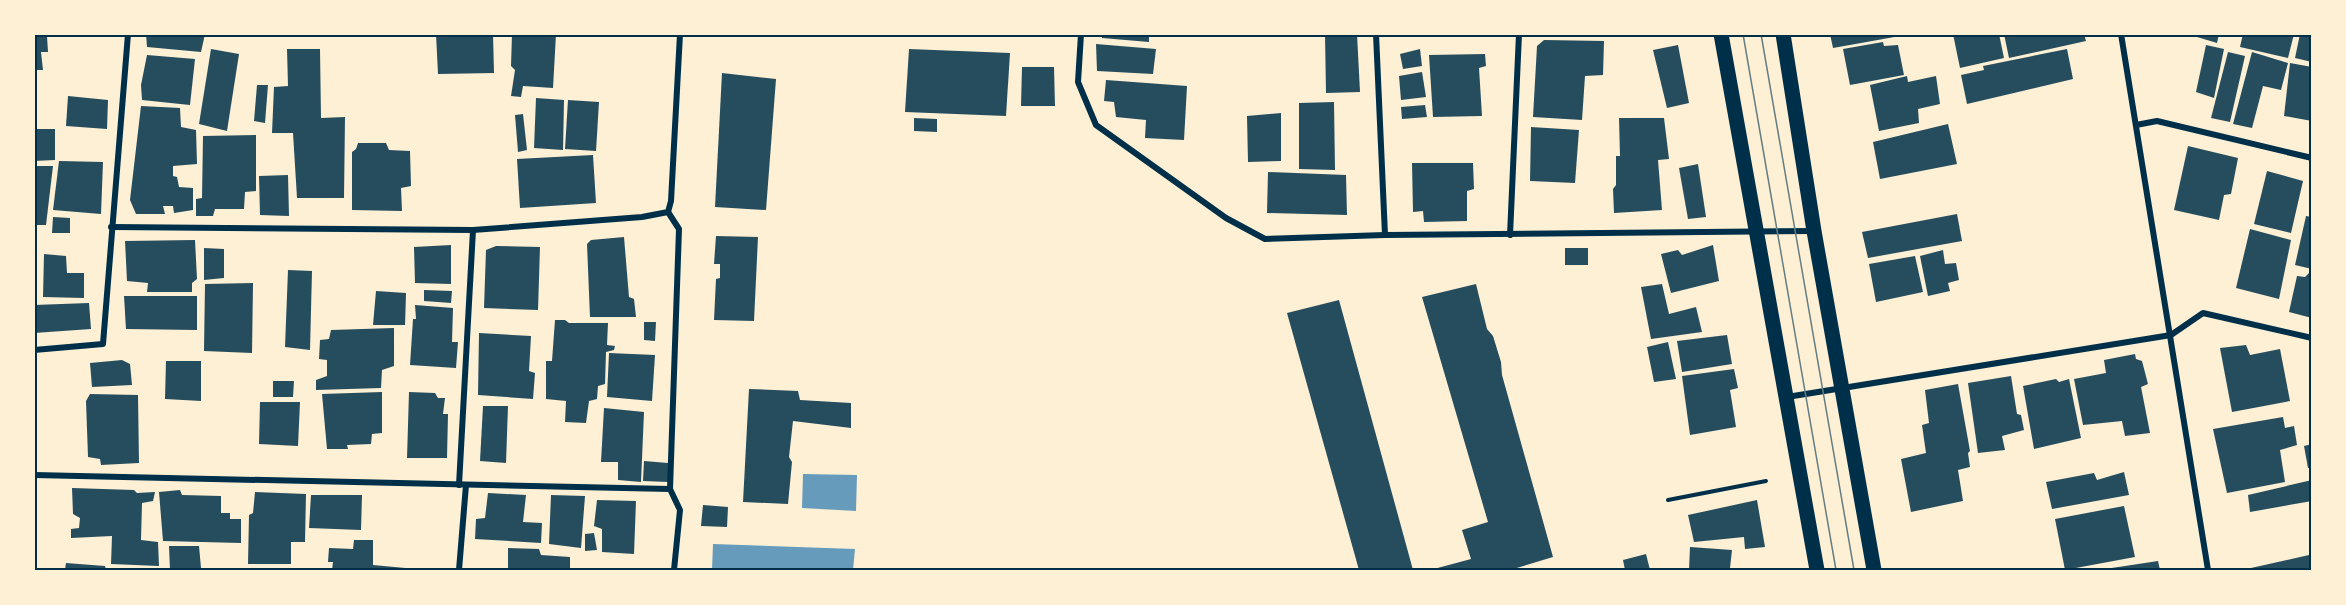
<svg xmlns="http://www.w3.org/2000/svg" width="2346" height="605" viewBox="0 0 2346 605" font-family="Commissioner,sans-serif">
<rect width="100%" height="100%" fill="#fdf0d5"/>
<g fill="#669bbc">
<polygon points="803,474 857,475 856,511 802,508"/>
<polygon points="713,544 855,549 853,570 712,570"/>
</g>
<g fill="#264d5e">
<polygon points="34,34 47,36 48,52 41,52 43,70 34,70"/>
<polygon points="146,34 205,34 201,52 147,47"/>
<polygon points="436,34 493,34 494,73 438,74"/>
<polygon points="512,34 556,34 553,88 523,86 521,97 511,96 515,70 511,66"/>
<polygon points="1102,34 1149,34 1149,42 1102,38"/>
<polygon points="1325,34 1357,34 1360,92 1326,93"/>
<polygon points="1830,34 1900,34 1900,36 1833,48"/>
<polygon points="1953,34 1999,34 2004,58 1960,68"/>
<polygon points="2004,34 2084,34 2086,41 2009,58"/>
<polygon points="2187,34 2219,34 2217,43"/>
<polygon points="2243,34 2294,34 2288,58 2240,47"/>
<polygon points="2300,34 2312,34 2312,62 2295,58"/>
<polygon points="1544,40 1604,41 1603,75 1585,76 1582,120 1533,117 1537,46"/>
<polygon points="1883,42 1884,46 1898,45 1904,75 1850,85 1843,49"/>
<polygon points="1096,44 1156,49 1153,74 1097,71"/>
<polygon points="1678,45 1689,103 1667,108 1653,50"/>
<polygon points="2206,45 2224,49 2214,98 2196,92"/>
<polygon points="211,49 239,54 227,131 199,124"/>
<polygon points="287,49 320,49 321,118 345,117 344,198 297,198 293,133 272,133 274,87 288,86"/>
<polygon points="909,49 1010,53 1006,116 905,112"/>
<polygon points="1420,49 1422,66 1403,69 1400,54"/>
<polygon points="2067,49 2073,79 1967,104 1961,75 1984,70 1983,66"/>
<polygon points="2228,52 2245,56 2230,122 2211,118"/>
<polygon points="2252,52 2288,63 2281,90 2263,86 2252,128 2233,124"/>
<polygon points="1485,54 1486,66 1479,68 1482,116 1433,117 1429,55"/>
<polygon points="147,55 195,59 190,105 142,100 141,85"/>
<polygon points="2290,63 2312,67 2312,121 2284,116"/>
<polygon points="1022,67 1054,67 1055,106 1021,106"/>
<polygon points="1422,72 1426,97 1401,100 1399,76"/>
<polygon points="722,73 776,79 766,210 715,207"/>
<polygon points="1907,76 1908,82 1936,76 1940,104 1918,109 1919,123 1879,131 1870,85"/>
<polygon points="1106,80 1187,86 1184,140 1145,138 1146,120 1116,117 1114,102 1104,101"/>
<polygon points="257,85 268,85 265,123 254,121"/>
<polygon points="68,96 108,100 107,129 66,126"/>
<polygon points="536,98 564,100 563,150 534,148"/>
<polygon points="568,100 599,102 596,151 565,149"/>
<polygon points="1334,102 1335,170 1299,169 1299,103"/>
<polygon points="1425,105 1427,117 1402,119 1401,107"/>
<polygon points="141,106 180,108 181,127 196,130 197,164 173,166 173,176 177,177 179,187 193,188 193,210 174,213 173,206 163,206 165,214 136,214 130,200"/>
<polygon points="1281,113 1281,161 1248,162 1247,116"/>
<polygon points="523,114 527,150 518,152 515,115"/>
<polygon points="914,118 937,119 937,132 914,131"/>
<polygon points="1619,118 1664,118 1669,159 1658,160 1662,210 1614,213 1613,189 1616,185 1616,156 1620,156"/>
<polygon points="1948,124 1957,164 1880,179 1873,142"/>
<polygon points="1531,127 1579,130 1575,183 1530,181"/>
<polygon points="34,129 55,129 55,160 34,161"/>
<polygon points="256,135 256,191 245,192 244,209 215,209 213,216 196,216 196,199 202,198 203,136"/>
<polygon points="358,143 386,143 389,150 410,151 411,186 401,188 402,211 352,210 352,152 356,149"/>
<polygon points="2188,146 2238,158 2231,194 2224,195 2219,220 2174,210"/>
<polygon points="593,155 596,203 520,208 517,159"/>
<polygon points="59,161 103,162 101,214 53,210"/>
<polygon points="1412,163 1473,163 1474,189 1467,191 1467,221 1424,222 1423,211 1413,212"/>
<polygon points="1698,164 1706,217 1688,219 1679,168"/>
<polygon points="34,166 53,166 46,225 34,225"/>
<polygon points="2267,171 2303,181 2291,233 2254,224"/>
<polygon points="1268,172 1346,175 1347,215 1267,213"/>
<polygon points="288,175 289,216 260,215 259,176"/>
<polygon points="1957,214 1962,241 1868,258 1862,232"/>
<polygon points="2306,216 2312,217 2312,269 2295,265"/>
<polygon points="53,217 70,218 70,233 52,233"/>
<polygon points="2250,229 2291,240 2279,299 2236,288"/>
<polygon points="716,236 758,237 754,321 714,320 716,279 720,278 720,264 714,264"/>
<polygon points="624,237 629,297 634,299 636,317 590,317 587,244 591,240"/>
<polygon points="195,240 197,279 192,283 192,292 147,292 148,283 127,281 125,241"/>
<polygon points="451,245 451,284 415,283 414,247"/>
<polygon points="1713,245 1719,281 1671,293 1661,254 1678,250 1682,255"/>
<polygon points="496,246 540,247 538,310 484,308 486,250"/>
<polygon points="204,248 224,249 224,278 204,280"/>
<rect x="1565" y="248" width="23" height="17"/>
<polygon points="1943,250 1945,264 1956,263 1959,280 1948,283 1950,291 1928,296 1920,256"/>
<polygon points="44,254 66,256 67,273 84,273 84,298 43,297"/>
<polygon points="1915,256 1923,292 1876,302 1869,264"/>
<polygon points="288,270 312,271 310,350 285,347"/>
<polygon points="2309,273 2312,274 2312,318 2289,312 2297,276 2305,277"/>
<polygon points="253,283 252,353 204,351 205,284"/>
<polygon points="1476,284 1487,329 1493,336 1501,362 1502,375 1553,557 1510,570 1430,570 1471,559 1462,530 1488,522 1422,297"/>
<polygon points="1662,284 1669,314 1696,307 1702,332 1651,339 1641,287"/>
<polygon points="424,290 452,291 451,303 424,301"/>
<polygon points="376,291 406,293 405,325 373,325"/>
<polygon points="124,296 197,296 197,330 126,329"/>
<polygon points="1339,300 1413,570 1359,570 1287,313"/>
<polygon points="89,303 91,329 34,333 34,305"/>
<polygon points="415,305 453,308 452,342 458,342 456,368 410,365 413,319 416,319"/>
<polygon points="555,320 565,320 569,323 608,323 607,345 615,346 614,350 606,352 605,384 598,386 597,399 589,401 586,423 565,422 566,401 546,399 546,361 552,361"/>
<polygon points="644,322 656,322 655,341 644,340"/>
<polygon points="394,328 394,366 382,370 381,388 316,390 316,380 327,376 327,360 319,359 320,340 329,339 331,330"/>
<polygon points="479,333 531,336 529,371 535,373 533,399 478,395"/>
<polygon points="1727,335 1732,364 1682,372 1677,341"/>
<polygon points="1668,342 1676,379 1654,382 1647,347"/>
<polygon points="2246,345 2250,355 2280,349 2290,401 2232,412 2220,348"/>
<polygon points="609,353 655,355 652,401 607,397"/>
<polygon points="2135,354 2136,359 2142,361 2148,384 2141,387 2150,433 2125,436 2122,421 2083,425 2074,379 2106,373 2104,360"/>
<polygon points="122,360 130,364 132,385 92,387 90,363"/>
<polygon points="166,361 201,361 201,401 165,399"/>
<polygon points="1734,369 1738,388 1730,390 1736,427 1690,435 1682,376"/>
<polygon points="2011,376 2017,414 2021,415 2024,430 2002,436 2005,450 1978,453 1968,383"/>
<polygon points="2056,379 2059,382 2069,379 2081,438 2034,449 2023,386"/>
<polygon points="273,381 294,381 293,397 273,397"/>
<polygon points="1958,384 1970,451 1968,453 1970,467 1958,470 1963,501 1911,512 1901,459 1926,453 1922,425 1929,423 1925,390"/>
<polygon points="749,389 798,391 800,400 851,403 851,428 793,421 789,457 792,462 788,504 743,502"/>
<polygon points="382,392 382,433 372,434 371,444 347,445 348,449 327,449 322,394"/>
<polygon points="409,392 435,393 438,398 445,398 443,414 448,414 447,458 407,458"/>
<polygon points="90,394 138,395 139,463 101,465 100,459 88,457 86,401"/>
<polygon points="260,402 300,402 298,446 259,444"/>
<polygon points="483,406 508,406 506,463 480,461"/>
<polygon points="604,408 644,412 641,482 618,480 618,462 601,462"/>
<polygon points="2283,417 2285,428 2294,426 2297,445 2280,450 2285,482 2227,493 2213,429"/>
<polygon points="2312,444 2312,467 2308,468 2304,446"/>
<polygon points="644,461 668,463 668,482 643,481"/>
<polygon points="2124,472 2129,495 2052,509 2046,482 2094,473 2097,480"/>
<polygon points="2312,480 2312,501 2250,512 2248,495"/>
<polygon points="72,488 134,490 137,493 155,492 153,501 142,503 141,540 158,542 159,566 111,564 112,536 71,538 71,529 79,528 80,518 73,514"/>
<polygon points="180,490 182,495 221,496 221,513 230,513 230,519 241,519 241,543 163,541 159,492"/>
<polygon points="255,492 306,494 305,542 291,542 291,564 248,564 249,515 253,513"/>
<polygon points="488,493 526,495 523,522 542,523 541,543 475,539 476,519 485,518"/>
<polygon points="311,495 362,495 361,530 309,528"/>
<polygon points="551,495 585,496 581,548 549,544"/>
<polygon points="597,500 636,501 634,554 602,552 602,529 594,526"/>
<polygon points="1757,500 1765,547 1745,549 1744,537 1694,542 1688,515"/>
<polygon points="703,505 728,507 727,527 701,526"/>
<polygon points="2124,506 2135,557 2065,570 2055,519"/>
<polygon points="594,533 597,550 585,551 585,534"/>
<polygon points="354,540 373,540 373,565 416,569 416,570 332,570 333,562 328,562 329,548 353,549"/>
<polygon points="169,546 199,546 201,568 170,570"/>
<polygon points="1690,547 1732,550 1730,568 1740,570 1689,570"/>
<polygon points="508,548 539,549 541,555 570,557 570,570 508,570"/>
<polygon points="1646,554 1650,570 1636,570 1635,568 1625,570 1623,560"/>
<polygon points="2309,555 2312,570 2242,570"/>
<polygon points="2158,561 2160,570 2105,570 2105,569"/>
<polygon points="66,563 105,566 106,570 65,570"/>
</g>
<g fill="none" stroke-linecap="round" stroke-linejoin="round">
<polyline stroke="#003049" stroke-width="4" points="1668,500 1766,481"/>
<g stroke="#003049" stroke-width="6">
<polyline points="1081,34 1078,82 1096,125 1226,218 1265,239 1385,235 1814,231"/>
<polyline points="1376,34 1385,235"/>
<polyline points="2121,34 2208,570"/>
<polyline points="2136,125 2157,121 2312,158"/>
<polyline points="668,212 679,229 670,489 680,510 674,570"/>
<polyline points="111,227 473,230 642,217 668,212 671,201 680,34"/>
<polyline points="1510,235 1519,34"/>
<polyline points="34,350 103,344 128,34"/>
<polyline points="1787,397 2171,335 2203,313 2312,338"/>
<polyline points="34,475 670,489"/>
<polyline points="459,485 473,230"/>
<polyline points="459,570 466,485"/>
</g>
<g stroke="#003049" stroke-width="15">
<polyline points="1721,34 1817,570"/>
<polyline points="1783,34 1814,231 1874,570"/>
</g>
<g stroke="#657d81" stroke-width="1.5">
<polyline points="1743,34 1836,570"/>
<polyline points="1761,34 1854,570"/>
</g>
</g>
<rect width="2346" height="605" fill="none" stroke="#fdf0d5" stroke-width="72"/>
<rect x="36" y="36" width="2274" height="533" fill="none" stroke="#003049" stroke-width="2"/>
</svg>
